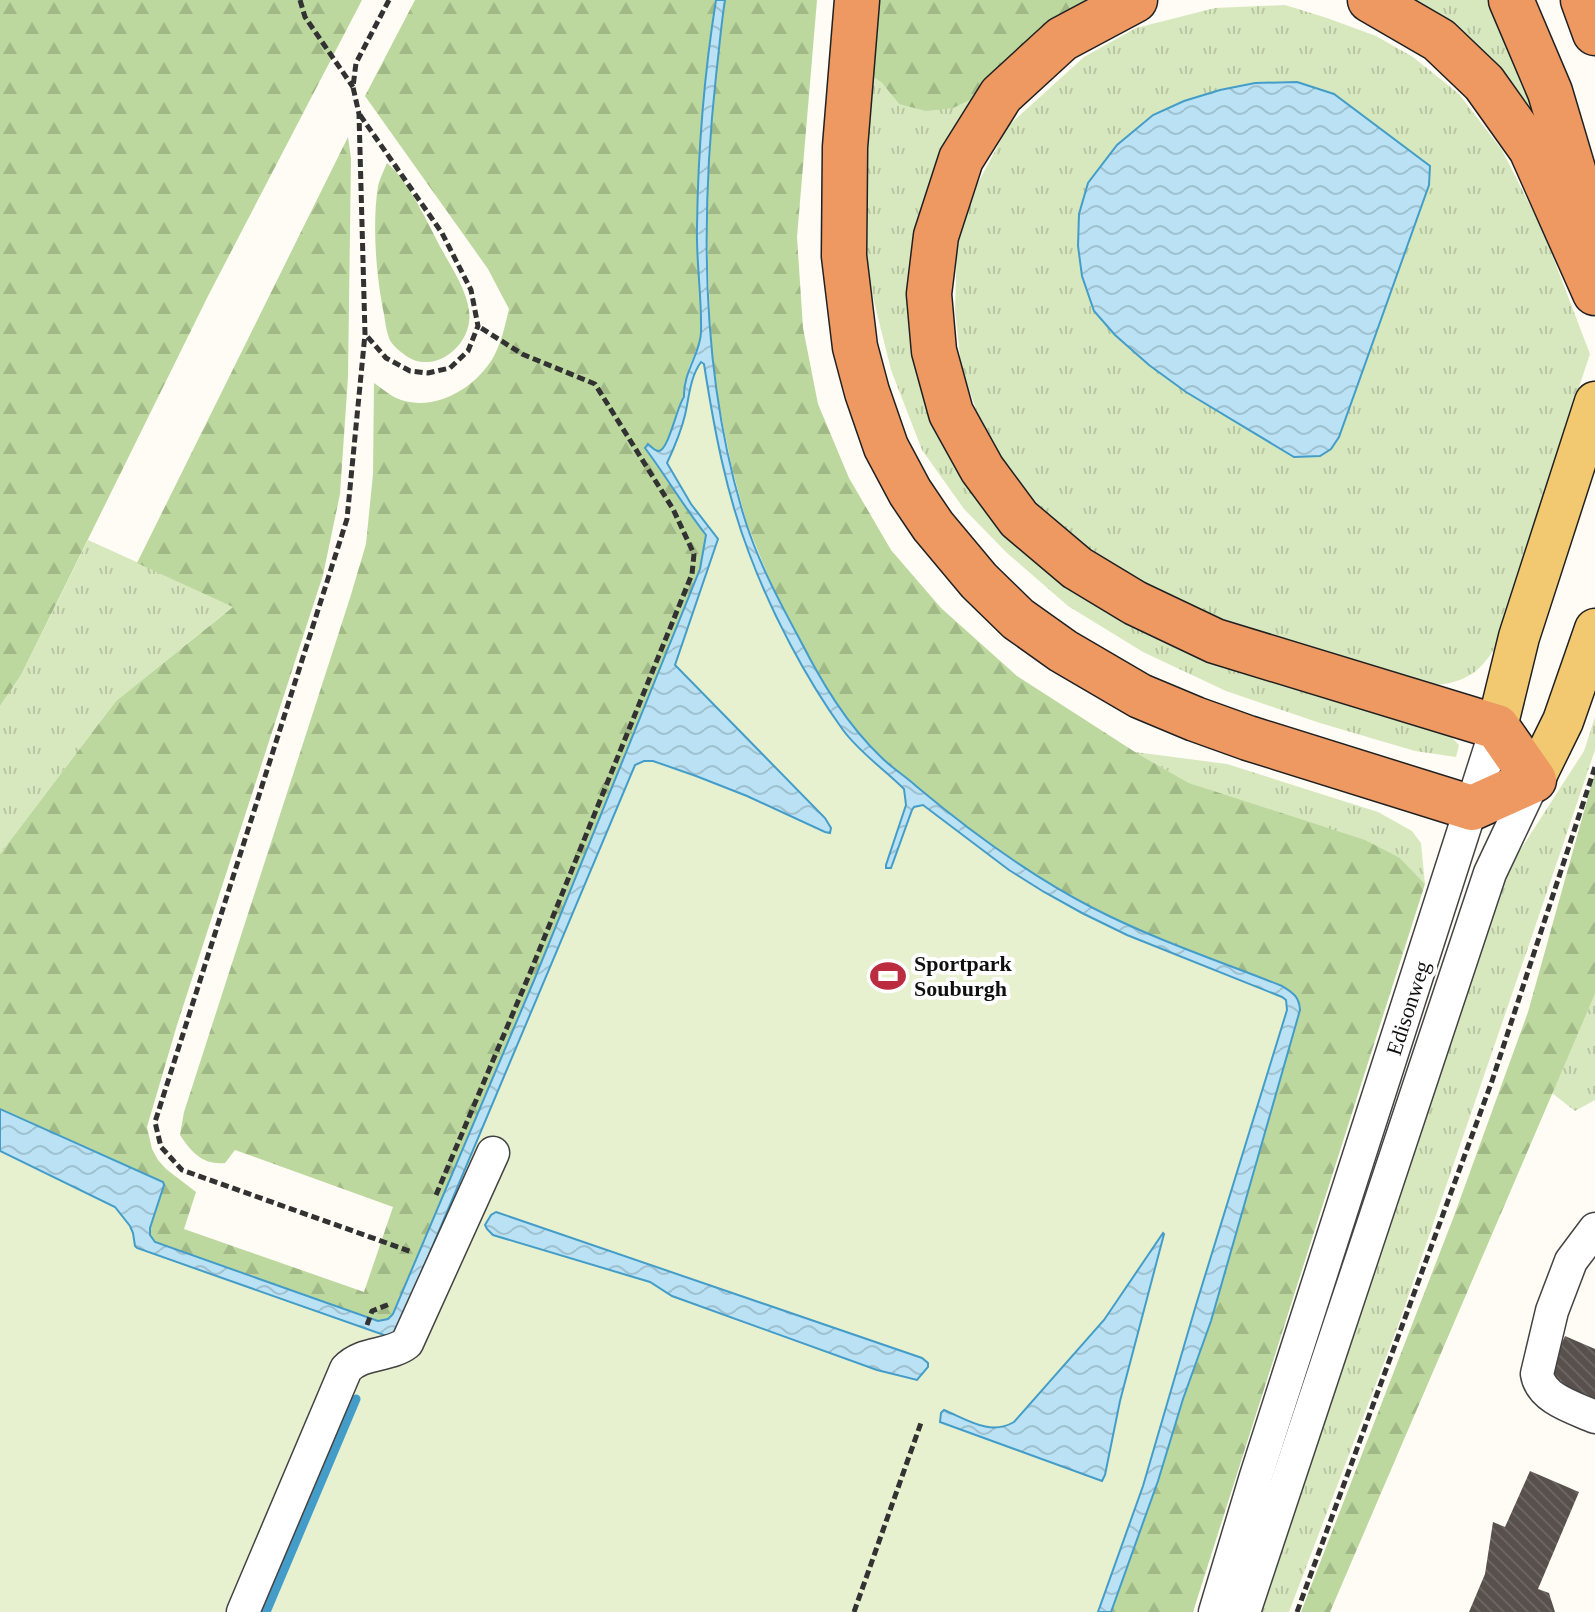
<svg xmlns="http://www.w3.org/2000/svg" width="1595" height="1612" viewBox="0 0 1595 1612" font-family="Georgia,serif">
<defs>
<pattern id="grass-tufts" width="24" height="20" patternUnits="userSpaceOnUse" patternTransform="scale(2)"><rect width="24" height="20" fill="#d7e8be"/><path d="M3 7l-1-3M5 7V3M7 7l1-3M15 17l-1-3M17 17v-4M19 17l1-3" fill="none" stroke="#b8c6a2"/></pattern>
<pattern id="forest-firs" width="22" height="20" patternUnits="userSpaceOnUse" patternTransform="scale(2)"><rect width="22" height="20" fill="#bcd89e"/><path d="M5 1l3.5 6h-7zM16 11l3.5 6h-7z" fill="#a1b887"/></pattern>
<pattern id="water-waves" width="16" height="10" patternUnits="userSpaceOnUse" patternTransform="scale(2)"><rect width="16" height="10" fill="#bae2f4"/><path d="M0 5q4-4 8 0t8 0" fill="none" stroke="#9fc1d0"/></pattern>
<pattern id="building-back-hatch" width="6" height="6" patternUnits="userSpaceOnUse" patternTransform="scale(2)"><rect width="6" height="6" fill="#58504d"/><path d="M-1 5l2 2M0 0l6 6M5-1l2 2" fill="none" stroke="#6b6562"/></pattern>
</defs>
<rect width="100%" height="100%" fill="#fefcf4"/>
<g fill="url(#grass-tufts)">
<polygon points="1384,0 1495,0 1543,129"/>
<path d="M1285 5 1327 18 1376 36 1413 57 1459 94 1502 150 1543 231 1590 354 1551 471 1503 633C1482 674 1467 684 1422 686L1224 620 1130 577 1061 528 1007 472 983 430 961 365 955 310 957 245 978 183 1009 125 1084 57 1136 28 1215 8Z"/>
<polygon points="865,71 882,83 899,104 982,94 914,311 1016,539 1445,730 1459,745 1456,757 1415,751 1320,723 1226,691 1143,652 1068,606 1007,553 964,509 922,450 891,370 865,265"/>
<polygon points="88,540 234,606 116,701 0,854 0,706 21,675"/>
<polygon points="1595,717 1595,750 1533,933 1399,1323 1289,1612 1251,1612 1331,1396 1508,869 1584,751"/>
<polygon points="1135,752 1227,764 1378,812 1412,831 1421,843 1425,884 1400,858 1189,783"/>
<polygon points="1595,994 1595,1100 1575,1111 1552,1093"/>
</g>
<g fill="url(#forest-firs)">
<polygon points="0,0 362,0 208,296 21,675 0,706"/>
<path d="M415 0H716L712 25 697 230 702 336 689 367 684 389V397C677 407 670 446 661 450 659 451 657 450 655 451L650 445 645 448C666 477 684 507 706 535L700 569 535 978 393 1314 388 1319 378 1321 155 1242 150 1235V1228L164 1185 163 1182 0 1109V854L116 701 233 607 137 563 348 137 351 158 348 377 340 494 323 575 177 1025 147 1127 152 1149 158 1160 166 1169 196 1192 184 1229 364 1292 393 1207 235 1150 225 1163C203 1165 192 1153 180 1135L184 1112 350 598 366 544 373 474 374 383C380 387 387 393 394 397 431 415 476 389 494 356 502 341 505 325 509 309L488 269 365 96Z"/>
<polygon points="725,0 817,0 797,237 803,328 818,404 849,478 891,550 941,608 1017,676 1135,752 1189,783 1365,840 1400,858 1425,884 1193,1612 1111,1612 1158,1481 1183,1399 1211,1321 1299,1010 1299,1001 1094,909 1033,875 988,844 881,758 845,717 813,665 775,593 747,524 732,468 718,400 711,348 707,234 709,137"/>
<polygon points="872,0 1098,0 982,94 953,108 926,111 899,104 882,83 865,71"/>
<path d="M387 163C409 181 428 224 442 250 452 268 467 291 469 311 474 344 434 377 405 355 399 351 391 344 389 338 386 330 385 321 384 314 376 276 372 224 378 186 380 178 384 170 387 163Z"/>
<polygon points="1595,772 1595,994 1330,1612 1301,1612 1454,1216 1528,1012"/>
</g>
<path fill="#e7f0cf" d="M701 362 704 364C714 428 726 493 748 553 771 613 805 678 843 730 860 753 884 769 904 789L906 805 886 865V868H891L912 810 914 807 923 805 1009 870 1044 892 1082 913 1127 935 1282 997 1286 1000 1287 1010 1196 1305 1143 1486 1098 1612H0V1151L115 1207 130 1226 133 1233 134 1243 144 1251 389 1336 407 1307 635 765 644 761H653L747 796 825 832 831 828 825 818 675 665 718 540 691 504 667 463C674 448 681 432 685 415 689 397 690 378 701 362Z"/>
<g fill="url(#water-waves)" stroke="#449dc8" stroke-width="2">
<path d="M716 0H725C721 25 719 51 716 76 700 223 701 381 746 523 759 563 779 601 799 638 821 681 846 724 882 758 892 768 905 776 916 786 972 833 1029 875 1093 908 1153 939 1219 961 1282 986 1293 993 1299 996 1300 1010L1211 1321 1183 1399 1158 1481 1111 1612H1098L1143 1486 1196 1305 1287 1010 1286 1000 1282 997 1127 935 1082 913 1044 892 1009 870 923 805 914 807 912 810 891 868H886V865L906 805 904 789C884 769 860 753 843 730 806 679 771 612 749 553 726 493 714 428 704 364L701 362C690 377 689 398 685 415 681 432 674 448 667 463L691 504 718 539 675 665 825 818 831 828 830 833 825 832 747 796 696 776 653 761H644L635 765 407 1307 394 1333 389 1336 384 1335 137 1248 135 1246 133 1233 130 1226 115 1207 0 1151V1109L163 1182 164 1185 150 1228V1235L155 1242 378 1321 388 1319 393 1314 535 978 700 569 706 535C684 507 666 476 645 448L648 444C652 447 654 451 659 451 669 449 677 406 684 397 683 372 701 352 701 332 702 297 696 262 697 227 698 151 704 75 716 0Z"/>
<polygon points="1297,82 1334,94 1430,166 1429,185 1339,437 1331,449 1320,456 1294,457 1186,392 1149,365 1115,335 1094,311 1082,276 1078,246 1079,214 1088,183 1117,145 1153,115 1184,101 1220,90 1255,83"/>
<polygon points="496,1212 922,1358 928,1363 928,1367 917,1380 877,1370 672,1296 650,1282 493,1235 487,1229 485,1225 491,1215"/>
<path d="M1163 1233 1164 1234 1120 1401 1105 1475 1102 1481 940 1422 941 1413 944 1410C968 1420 990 1436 1014 1422L1104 1320Z"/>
</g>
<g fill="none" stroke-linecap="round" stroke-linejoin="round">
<polyline stroke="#449dc8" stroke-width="9" points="266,1612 356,1399"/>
</g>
<g fill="url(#building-back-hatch)">
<polygon points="1565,1336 1595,1349 1595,1405 1558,1388 1561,1381 1548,1375"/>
<polygon points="1530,1471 1579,1492 1538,1589 1549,1593 1555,1612 1469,1612 1485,1574 1493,1522 1505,1527"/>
</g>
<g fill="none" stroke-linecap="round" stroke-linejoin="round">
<g stroke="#434343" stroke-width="35">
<g id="minor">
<path d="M1595 1229 1571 1261 1552 1311 1537 1374C1541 1399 1575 1408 1595 1417"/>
<path d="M243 1612 346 1369C363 1351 389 1357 407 1343L493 1153"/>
<polyline points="1215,1612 1256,1476 1497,727"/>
<polyline points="1244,1612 1490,873 1534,780"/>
</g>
</g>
<g stroke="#212121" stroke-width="43">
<g id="major">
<polyline points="1497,727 1519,637 1595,402"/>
<polyline points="1534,780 1563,721 1595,629"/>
</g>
</g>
<g stroke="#212121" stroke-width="47">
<g id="highway">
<polyline points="857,0 845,147 844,256 855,347 867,392 886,447 910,492 933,526 979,581 1018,619 1063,651 1140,696 1195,719 1248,738 1472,808 1534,780 1497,727 1215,641 1135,603 1077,568 1019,519 982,469 951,413 934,351 929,294 936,236 961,159 1001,95 1062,39 1135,0"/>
<polyline points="1370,0 1439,40 1484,83 1531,149 1595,293"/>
<polyline points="1511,0 1550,92 1588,220"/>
<polyline points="1583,0 1595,33"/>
</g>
</g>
<g stroke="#323232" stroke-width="5" stroke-dasharray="8 4" stroke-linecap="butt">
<polyline points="300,0 305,17 353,87"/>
<polyline points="389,0 356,63 353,87 359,114 365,334 347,519 155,1122 161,1147 182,1170 412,1252"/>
<polyline points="360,115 442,233 471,290 478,326 468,351 450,368 428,373 410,371 386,358 366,335"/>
<polyline points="436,1195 530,973 692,574 694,554 673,509 595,384 522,354 478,326"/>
<polyline points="367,1325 372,1311 390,1304"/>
<polyline points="854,1612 922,1420"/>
<polyline points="1297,1612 1492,1081 1595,767"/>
</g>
<use href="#minor" stroke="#fff" stroke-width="32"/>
<use href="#major" stroke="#f2c970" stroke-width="40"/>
<use href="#highway" stroke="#ee9862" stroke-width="44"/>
</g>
<defs>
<g id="stadium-bare" transform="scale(2.76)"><path d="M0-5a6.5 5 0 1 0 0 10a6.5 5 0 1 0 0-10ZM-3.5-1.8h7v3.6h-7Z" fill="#bb2d3e" stroke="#fff" stroke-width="2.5" paint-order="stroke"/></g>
</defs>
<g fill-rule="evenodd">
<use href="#stadium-bare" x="888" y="976"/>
</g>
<g text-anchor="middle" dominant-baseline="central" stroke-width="8" stroke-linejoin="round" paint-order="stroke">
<g font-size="22" font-weight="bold" fill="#101010" stroke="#fff" text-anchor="start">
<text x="914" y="963">Sportpark<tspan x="914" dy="25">Souburgh</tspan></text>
</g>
<g font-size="22" fill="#101010" stroke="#fff">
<text transform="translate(1408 1008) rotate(-72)">Edisonweg</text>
</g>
</g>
</svg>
